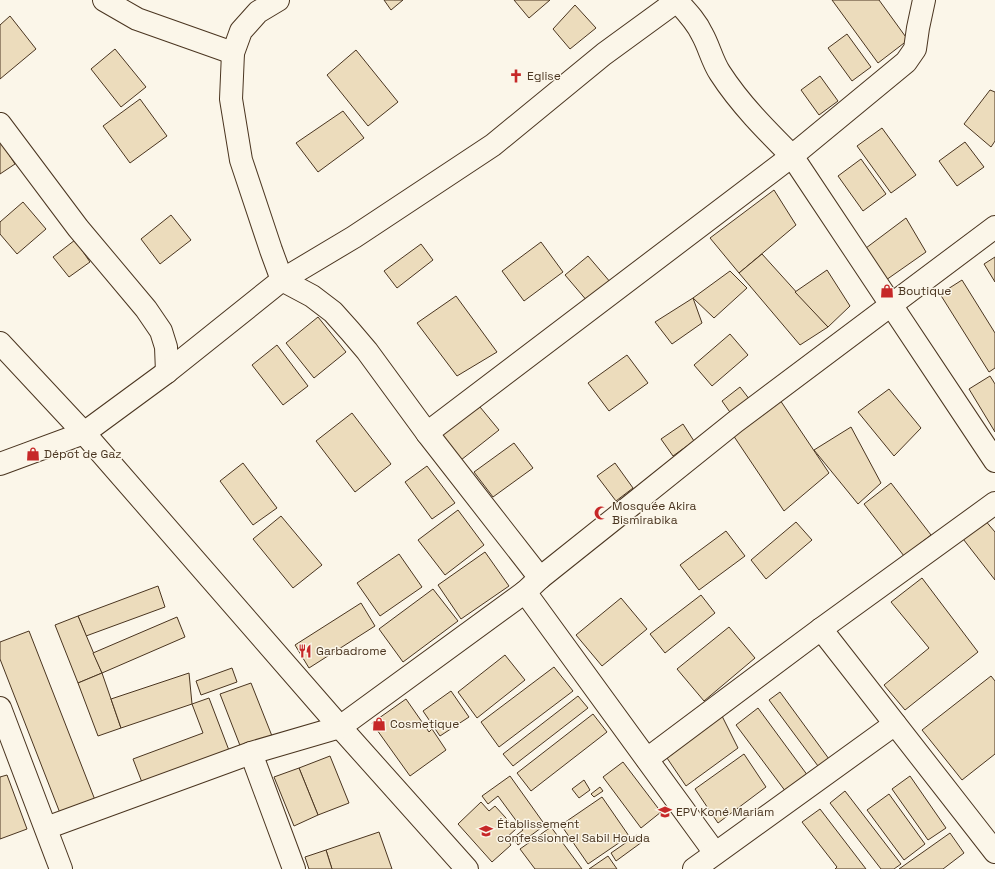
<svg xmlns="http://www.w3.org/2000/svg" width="995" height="869" viewBox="0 0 995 869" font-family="'Space Grotesk',sans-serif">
<rect width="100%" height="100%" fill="#fbf6e9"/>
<g fill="#ecdcbc" stroke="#4a3520">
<polygon points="384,0 403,0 391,10"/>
<polygon points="514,0 550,0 529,18"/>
<polygon points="832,0 879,0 908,40 878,63"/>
<polygon points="575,5 596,28 570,49 553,29"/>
<polygon points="10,16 36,49 0,79 0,25"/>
<polygon points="847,34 871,67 852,81 828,48"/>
<polygon points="115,49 146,87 121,107 91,69"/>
<polygon points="356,50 398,102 368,126 327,75"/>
<polygon points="820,76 838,101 819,115 801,90"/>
<polygon points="990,90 995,92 995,141 991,147 964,124"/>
<polygon points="140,99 167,136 130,163 103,126"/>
<polygon points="343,111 364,138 318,172 296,143"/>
<polygon points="882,128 916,175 891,193 857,146"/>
<polygon points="1,142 15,164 0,174 0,143"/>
<polygon points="965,142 984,167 957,186 939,161"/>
<polygon points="861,159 886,194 863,211 838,176"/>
<polygon points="774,190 796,225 739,273 710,238"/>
<polygon points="23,202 46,229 17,254 0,234 0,222"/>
<polygon points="171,215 191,240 160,264 141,239"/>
<polygon points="906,218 926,252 886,280 866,248"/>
<polygon points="75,240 90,262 69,277 53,257"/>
<polygon points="541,242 563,272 524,301 502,271"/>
<polygon points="421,244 433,260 397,288 384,271"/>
<polygon points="762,254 828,327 800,345 739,273"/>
<polygon points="588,256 611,283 588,302 565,275"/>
<polygon points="995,257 995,282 984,264"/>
<polygon points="827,270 850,306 828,327 795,292"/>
<polygon points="730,271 747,288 714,318 693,298"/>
<polygon points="962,280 995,333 995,368 989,372 940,294"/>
<polygon points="456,296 497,352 457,376 417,323"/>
<polygon points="693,298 702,323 672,344 655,322"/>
<polygon points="318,317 346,352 314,378 286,343"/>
<polygon points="730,334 748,355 712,386 694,365"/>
<polygon points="277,345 308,386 283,405 252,365"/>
<polygon points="627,355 648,383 609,411 588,383"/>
<polygon points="990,376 995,384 995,432 969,389"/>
<polygon points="740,387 750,400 732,415 722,401"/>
<polygon points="889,389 921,428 894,456 858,412"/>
<polygon points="780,400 829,473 784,511 733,435"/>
<polygon points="480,407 499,430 461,460 438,434"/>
<polygon points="352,413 391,464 355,492 316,441"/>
<polygon points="683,424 694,441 673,456 661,439"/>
<polygon points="851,427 881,483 858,504 814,450"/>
<polygon points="514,443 533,468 493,497 474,472"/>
<polygon points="243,463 277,508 253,525 220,481"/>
<polygon points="615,463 633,488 616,501 597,476"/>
<polygon points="427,466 455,503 432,519 405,482"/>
<polygon points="891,483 931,535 904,556 864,504"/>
<polygon points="458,510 484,545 445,575 418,540"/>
<polygon points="281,516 322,565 293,588 253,539"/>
<polygon points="984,519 995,532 995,580 960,535"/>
<polygon points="796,522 812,540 766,579 751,560"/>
<polygon points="726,531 745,556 699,590 680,565"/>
<polygon points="485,552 509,586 461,619 438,585"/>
<polygon points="399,554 422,587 380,616 357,583"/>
<polygon points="922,578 978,652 905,710 884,685 929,648 891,602"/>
<polygon points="158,586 165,607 86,636 78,616"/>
<polygon points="433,589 458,621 403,662 379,629"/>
<polygon points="701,595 715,613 665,653 650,634"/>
<polygon points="621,598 647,629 602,666 576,635"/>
<polygon points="361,603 375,626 309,668 295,645"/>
<polygon points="78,616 102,673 78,683 55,625"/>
<polygon points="177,617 185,637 102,673 93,653"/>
<polygon points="729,627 755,658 704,701 677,669"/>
<polygon points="29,631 95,800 60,813 0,659 0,642"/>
<polygon points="505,655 525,680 477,718 458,692"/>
<polygon points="554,667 573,691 499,747 481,722"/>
<polygon points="232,668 237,682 201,695 196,681"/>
<polygon points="102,673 121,728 98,736 78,683"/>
<polygon points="189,673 192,704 121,728 111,699"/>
<polygon points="991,676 995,681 995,754 962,780 922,730"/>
<polygon points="251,683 272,736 241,748 220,694"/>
<polygon points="451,691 469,717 440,736 423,711"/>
<polygon points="780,692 829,759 818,766 769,700"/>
<polygon points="578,696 588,708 513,766 503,754"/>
<polygon points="209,698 230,753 143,785 133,759 203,733 192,704"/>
<polygon points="406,699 429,732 432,729 446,750 410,776 372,723"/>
<polygon points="758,708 808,776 786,792 736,725"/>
<polygon points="593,714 607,732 531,791 517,773"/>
<polygon points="722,716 738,748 686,786 667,758"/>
<polygon points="744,754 766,787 718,823 695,789"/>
<polygon points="330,756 349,803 318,815 299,768"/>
<polygon points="623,762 661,812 641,828 603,777"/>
<polygon points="299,768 318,815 294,826 274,777"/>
<polygon points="7,775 27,829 0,839 0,777"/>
<polygon points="510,776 545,825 518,845 513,838 523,830 498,796 488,804 482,796"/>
<polygon points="910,776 946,828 928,840 892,789"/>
<polygon points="584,780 590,790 579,798 572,789"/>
<polygon points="600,787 603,791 594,797 591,794"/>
<polygon points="845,791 901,864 894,869 881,869 830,803"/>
<polygon points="889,794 925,844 904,860 867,810"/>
<polygon points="602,797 629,836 588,864 561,825"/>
<polygon points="481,802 489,811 495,806 516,829 506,838 511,845 492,862 458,824"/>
<polygon points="820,809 866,869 835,869 837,867 802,822"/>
<polygon points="551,827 582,869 535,869 520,849"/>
<polygon points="379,832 392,869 332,869 326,850"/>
<polygon points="950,833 964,853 943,869 899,869"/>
<polygon points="637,835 642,842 616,861 611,853"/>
<polygon points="326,850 332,869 309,869 305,857"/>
<polygon points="608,856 617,869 589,869"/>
</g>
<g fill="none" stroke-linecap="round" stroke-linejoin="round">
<g stroke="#4a3520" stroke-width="24">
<g id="minor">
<polyline points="104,0 137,19 233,53"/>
<polyline points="278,0 258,12 241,31 233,53 231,99 241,160 271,250 282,280 312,296 333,312 350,331 367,351 427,433 540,578"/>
<path d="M676 0C686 11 696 21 702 34 709 46 712 61 720 73 740 104 766 130 792 156L995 461"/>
<polyline points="0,124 78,228 146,309 161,331 166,347 167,372"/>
<polyline points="0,343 84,433 340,727 467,869"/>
<polyline points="427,433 792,156 906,62 915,49 918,28 924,0"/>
<polyline points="0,464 84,433 167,372 282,280 354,237 493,145 604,54 678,0"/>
<polyline points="525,592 715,853"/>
<polyline points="821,629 995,852"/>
<polyline points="0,708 61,869"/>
<polyline points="251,753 294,869"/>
<polyline points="647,759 821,629 995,503"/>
<polyline points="46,828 251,753 340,727 525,592 540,578 629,507 735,422 995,227"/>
<polyline points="694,869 895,724"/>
</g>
</g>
<use href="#minor" stroke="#fbf6e9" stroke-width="22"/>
</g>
<defs>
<g id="church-bare" transform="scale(1.08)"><path d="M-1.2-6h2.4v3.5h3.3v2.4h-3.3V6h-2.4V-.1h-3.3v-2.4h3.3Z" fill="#c62828" stroke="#fbf6e9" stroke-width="2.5" paint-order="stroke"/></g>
<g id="shop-bare" transform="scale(1.08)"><path d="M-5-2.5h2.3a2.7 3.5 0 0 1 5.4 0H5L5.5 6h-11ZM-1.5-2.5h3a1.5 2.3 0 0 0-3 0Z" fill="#c62828" stroke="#fbf6e9" stroke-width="2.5" paint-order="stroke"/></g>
<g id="mosque-bare" transform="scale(1.08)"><path d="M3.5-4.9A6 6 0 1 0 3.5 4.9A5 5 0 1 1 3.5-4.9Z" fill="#c62828" stroke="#fbf6e9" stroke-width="2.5" paint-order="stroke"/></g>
<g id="restaurant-bare" transform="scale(1.08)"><path d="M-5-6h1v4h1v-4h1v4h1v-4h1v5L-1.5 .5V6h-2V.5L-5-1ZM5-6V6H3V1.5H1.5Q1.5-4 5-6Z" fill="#c62828" stroke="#fbf6e9" stroke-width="2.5" paint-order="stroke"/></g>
<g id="school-bare" transform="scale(1.08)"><path d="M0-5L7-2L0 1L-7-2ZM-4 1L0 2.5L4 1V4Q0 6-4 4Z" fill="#c62828" stroke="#fbf6e9" stroke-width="2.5" paint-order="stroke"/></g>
</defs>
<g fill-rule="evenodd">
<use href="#church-bare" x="516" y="76"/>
<use href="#shop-bare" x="887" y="291"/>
<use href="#shop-bare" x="33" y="454"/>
<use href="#mosque-bare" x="601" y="513"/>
<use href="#restaurant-bare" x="305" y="651"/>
<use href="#shop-bare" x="379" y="724"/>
<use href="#school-bare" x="665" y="812"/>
<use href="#school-bare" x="486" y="831"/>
</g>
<g text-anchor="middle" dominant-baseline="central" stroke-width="3" stroke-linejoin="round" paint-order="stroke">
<g font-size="12" fill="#4a3520" stroke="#fbf6e9" text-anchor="start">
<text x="527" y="76">Eglise</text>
<text x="898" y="291">Boutique</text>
<text x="44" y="454">Dépot de Gaz</text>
<text x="612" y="506">Mosquée Akira<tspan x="612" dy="14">Bismirabika</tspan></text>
<text x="316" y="651">Garbadrome</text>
<text x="390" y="724">Cosmetique</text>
<text x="676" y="812">EPV Koné Mariam</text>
<text x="497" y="824">Établissement<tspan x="497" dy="14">confessionnel Sabil Houda</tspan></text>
</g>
</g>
</svg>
